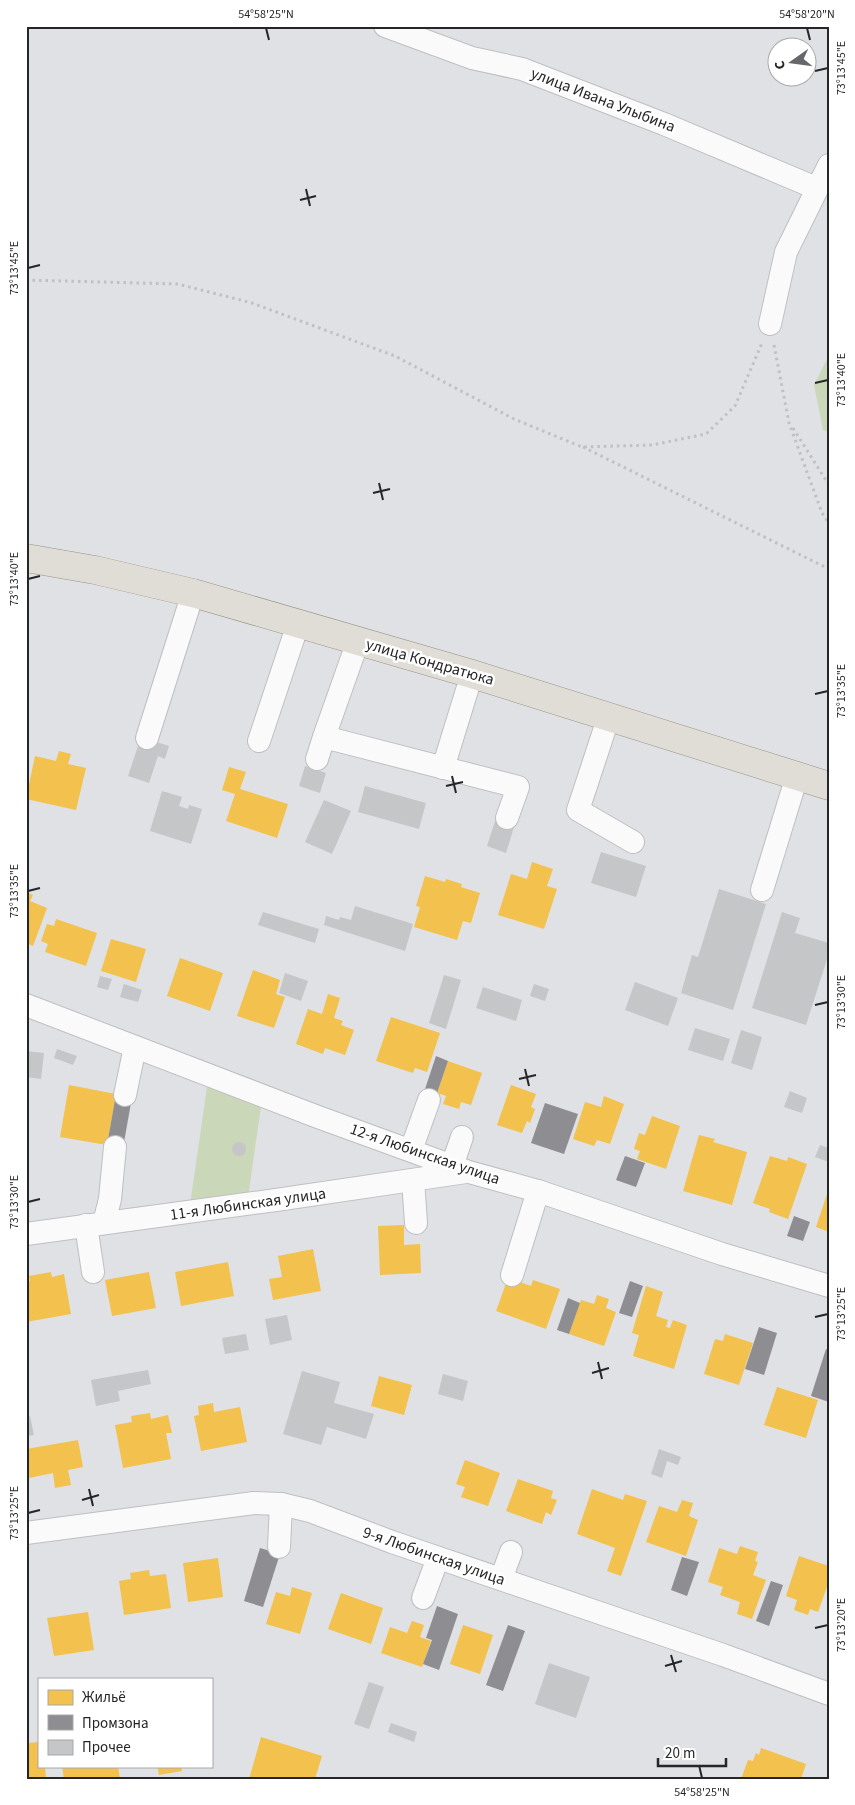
<svg xmlns="http://www.w3.org/2000/svg" width="855" height="1805" viewBox="0 0 855 1805" font-family="'Source Sans 3',sans-serif">
<rect width="100%" height="100%" fill="#e0e1e4"/>
<g fill="#cbd7b9">
<polygon points="829,355 829,432 823,430 814,385"/>
<polygon points="207,1087 261,1107 248,1197 190,1205"/>
</g>
<g fill="#f2c14e">
<polygon points="59,751 71,754 68,764 86,768 76,810 26,799 35,756 56,761"/>
<polygon points="229,767 246,772 240,789 288,804 277,838 226,821 235,794 222,790"/>
<polygon points="532,862 553,869 547,886 557,889 544,929 498,915 511,874 527,879"/>
<polygon points="425,876 445,882 446,879 462,884 461,887 480,893 471,923 463,921 457,940 414,927 420,907 416,906"/>
<polygon points="26,892 33,895 30,901 47,908 33,946 26,943"/>
<polygon points="56,919 97,933 86,966 45,952 48,944 41,941 47,924 54,926"/>
<polygon points="111,939 146,949 136,982 101,971"/>
<polygon points="180,958 223,973 210,1011 167,996"/>
<polygon points="253,970 280,980 276,994 285,997 274,1028 237,1016"/>
<polygon points="328,994 340,998 334,1018 343,1021 341,1025 354,1030 345,1055 325,1048 323,1054 296,1044 308,1009 322,1014"/>
<polygon points="391,1017 440,1033 427,1072 415,1068 413,1073 376,1061"/>
<polygon points="448,1061 482,1073 471,1105 461,1102 459,1109 443,1104 446,1096 437,1093"/>
<polygon points="69,1085 116,1094 107,1145 60,1137"/>
<polygon points="511,1085 536,1094 531,1107 535,1109 530,1123 527,1121 522,1133 497,1125"/>
<polygon points="604,1096 624,1104 610,1144 597,1140 594,1146 573,1139 585,1102 601,1107"/>
<polygon points="652,1116 680,1126 666,1169 637,1159 640,1151 634,1149 639,1133 645,1135"/>
<polygon points="699,1135 715,1139 713,1142 747,1152 732,1205 683,1191"/>
<polygon points="770,1156 787,1161 788,1157 807,1164 788,1219 769,1212 770,1209 753,1203"/>
<polygon points="828,1191 829,1191 829,1232 816,1227"/>
<polygon points="404,1225 404,1245 420,1244 421,1273 380,1275 378,1226"/>
<polygon points="313,1249 321,1291 273,1300 269,1279 282,1277 278,1256"/>
<polygon points="228,1262 234,1296 181,1306 175,1272"/>
<polygon points="51,1272 52,1277 64,1274 71,1314 26,1322 26,1282 30,1281 29,1276"/>
<polygon points="149,1272 156,1308 112,1316 105,1280"/>
<polygon points="508,1278 531,1286 533,1280 560,1289 546,1329 496,1311"/>
<polygon points="646,1286 663,1292 656,1316 668,1320 666,1327 670,1328 673,1320 687,1325 674,1369 633,1356 639,1335 632,1333"/>
<polygon points="597,1295 609,1299 606,1308 616,1312 604,1346 569,1334 581,1300 594,1304"/>
<polygon points="725,1334 753,1343 739,1385 704,1374 715,1339 723,1341"/>
<polygon points="379,1376 412,1385 404,1415 371,1406"/>
<polygon points="777,1387 818,1400 806,1438 764,1425"/>
<polygon points="213,1403 214,1412 240,1407 247,1442 201,1451 194,1416 199,1415 198,1406"/>
<polygon points="150,1413 151,1419 168,1415 172,1433 166,1433 171,1459 123,1468 115,1425 132,1422 131,1416"/>
<polygon points="78,1440 83,1467 68,1470 71,1485 55,1488 53,1473 29,1478 26,1464 26,1449"/>
<polygon points="465,1460 500,1473 488,1506 461,1497 465,1487 456,1484"/>
<polygon points="518,1479 553,1491 551,1498 557,1500 551,1515 546,1512 542,1524 506,1511"/>
<polygon points="592,1489 623,1500 625,1494 647,1501 621,1576 607,1571 615,1548 577,1534"/>
<polygon points="682,1500 693,1503 689,1516 698,1520 686,1556 646,1542 659,1506 677,1512"/>
<polygon points="740,1546 758,1552 755,1561 758,1562 753,1575 766,1580 752,1619 737,1614 740,1602 720,1595 723,1587 708,1582 719,1548 737,1554"/>
<polygon points="799,1556 829,1566 829,1581 818,1612 810,1609 808,1615 794,1610 797,1600 786,1596"/>
<polygon points="218,1558 223,1597 188,1602 183,1563"/>
<polygon points="149,1570 150,1576 166,1574 171,1608 124,1615 119,1581 131,1579 130,1573"/>
<polygon points="292,1587 312,1593 300,1634 266,1624 276,1592 290,1596"/>
<polygon points="341,1593 383,1608 371,1644 328,1629"/>
<polygon points="88,1612 94,1650 54,1656 47,1618"/>
<polygon points="412,1621 424,1625 420,1637 431,1641 422,1667 381,1653 390,1627 407,1633"/>
<polygon points="463,1625 493,1635 480,1674 450,1664"/>
<polygon points="261,1737 322,1756 315,1779 249,1779"/>
<polygon points="39,1742 39,1766 45,1766 46,1779 26,1779 26,1743"/>
<polygon points="761,1748 806,1764 801,1779 741,1779 748,1760 753,1761 756,1753 759,1755"/>
<polygon points="62,1766 118,1766 120,1779 64,1779"/>
<polygon points="157,1766 181,1766 182,1771 159,1775"/>
</g>
<g fill="#8d8d92">
<polygon points="436,1056 448,1061 437,1093 425,1089"/>
<polygon points="116,1094 132,1097 123,1148 107,1145"/>
<polygon points="545,1103 578,1114 564,1154 531,1143"/>
<polygon points="625,1156 645,1163 636,1187 616,1180"/>
<polygon points="794,1216 810,1222 803,1241 787,1236"/>
<polygon points="630,1281 643,1286 632,1317 619,1313"/>
<polygon points="568,1298 580,1303 569,1334 557,1330"/>
<polygon points="759,1327 777,1333 764,1375 745,1369"/>
<polygon points="826,1349 829,1350 829,1402 811,1396"/>
<polygon points="260,1548 280,1554 263,1607 244,1601"/>
<polygon points="682,1557 699,1562 687,1596 671,1590"/>
<polygon points="771,1581 783,1585 769,1626 756,1621"/>
<polygon points="437,1606 458,1614 439,1670 423,1664 432,1640 426,1638"/>
<polygon points="508,1625 525,1631 503,1691 486,1685"/>
</g>
<g fill="#c4c6c8">
<polygon points="141,737 169,746 165,759 158,756 149,783 128,776"/>
<polygon points="305,766 326,773 320,793 299,786"/>
<polygon points="365,786 426,803 419,829 358,812"/>
<polygon points="162,791 182,797 179,806 188,809 189,805 202,809 191,844 150,831"/>
<polygon points="324,800 351,811 332,854 305,842"/>
<polygon points="495,821 514,827 506,853 487,846"/>
<polygon points="601,852 646,866 636,897 591,883"/>
<polygon points="719,889 766,904 733,1010 681,993 692,955 698,957"/>
<polygon points="355,906 413,924 405,951 324,925 326,916 339,920 340,917 351,920"/>
<polygon points="263,912 319,929 315,943 258,925"/>
<polygon points="782,912 800,918 795,933 829,943 829,953 806,1025 752,1008"/>
<polygon points="285,973 308,981 301,1001 279,993"/>
<polygon points="444,975 461,980 446,1029 429,1023"/>
<polygon points="100,976 112,979 108,990 97,987"/>
<polygon points="635,982 678,998 668,1026 625,1010"/>
<polygon points="124,984 142,990 138,1002 120,997"/>
<polygon points="534,984 549,989 545,1001 530,996"/>
<polygon points="483,987 522,1000 516,1021 476,1008"/>
<polygon points="695,1028 730,1039 723,1061 688,1050"/>
<polygon points="741,1030 762,1037 752,1070 731,1063"/>
<polygon points="57,1049 77,1056 73,1065 54,1058"/>
<polygon points="26,1051 44,1053 41,1079 26,1077"/>
<polygon points="790,1091 807,1098 802,1113 784,1107"/>
<circle cx="239" cy="1149" r="7"/>
<polygon points="820,1145 829,1148 829,1162 815,1157"/>
<polygon points="287,1315 292,1340 270,1345 265,1319"/>
<polygon points="246,1334 249,1350 225,1354 222,1338"/>
<polygon points="148,1370 151,1384 118,1391 120,1401 96,1406 91,1380"/>
<polygon points="302,1371 340,1382 334,1403 374,1414 366,1439 327,1427 321,1445 283,1434"/>
<polygon points="443,1374 468,1381 463,1401 438,1394"/>
<polygon points="30,1416 34,1435 26,1436 26,1417"/>
<polygon points="659,1449 681,1457 678,1465 667,1461 662,1478 651,1474"/>
<polygon points="549,1663 590,1677 576,1718 535,1704"/>
<polygon points="369,1682 384,1687 369,1729 354,1724"/>
<polygon points="391,1723 417,1732 414,1742 388,1732"/>
</g>
<g fill="none" stroke-linecap="round" stroke-linejoin="round">
<g stroke="#bebfc1" stroke-width="24">
<g id="minor">
<polyline points="385,26 472,58 522,69 664,124 816,188"/>
<polyline points="770,324 786,252 829,165"/>
<polyline points="609,716 578,810 633,842"/>
<polyline points="324,737 358,641"/>
<polyline points="147,738 193,593"/>
<polyline points="259,741 298,624"/>
<polyline points="317,759 324,737 518,787 507,818"/>
<polyline points="443,768 472,674"/>
<polyline points="762,890 797,776"/>
<polyline points="26,1005 318,1117 469,1172 538,1191 722,1254 829,1286"/>
<polyline points="125,1095 135,1047"/>
<polyline points="411,1150 429,1100"/>
<polyline points="452,1166 462,1137"/>
<polyline points="413,1180 416,1223"/>
<polyline points="104,1223 110,1199 115,1147"/>
<polyline points="86,1225 93,1272"/>
<polyline points="26,1234 276,1200 466,1172"/>
<polyline points="512,1275 538,1191"/>
<polyline points="26,1533 254,1503 281,1504 310,1511 392,1542 723,1655 829,1694"/>
<polyline points="279,1547 281,1504"/>
<polyline points="501,1579 511,1552"/>
<polyline points="423,1598 438,1558"/>
</g>
</g>
<g stroke="#999388" stroke-width="29">
<polyline id="major" points="26,558 95,570 193,593 472,674 829,786"/>
</g>
<g stroke="#c0c0c0" stroke-width="3" stroke-dasharray="2.5 4" stroke-linecap="butt">
<polyline points="26,280 178,284 252,303 395,356 514,419 582,447 652,445 706,434 735,406 762,343"/>
<polyline points="774,345 789,423 822,513 829,523"/>
<polyline points="793,428 829,485"/>
<polyline points="583,447 829,569"/>
</g>
<use href="#minor" stroke="#fafafb" stroke-width="22"/>
<use href="#major" stroke="#e0ddd6" stroke-width="28"/>
</g>
<path fill="none" stroke="#252628" stroke-width="2" d="M266 28 269 40M807 28 810 40M815 71 828 68M306 189 310 206M300 200 316 196M28 268 40 265M815 383 828 380M379 483 383 500M373 493 390 489M28 579 40 576M815 694 828 691M452 776 456 793M446 786 463 782M28 891 40 888M815 1005 828 1002M525 1069 529 1086M519 1079 536 1075M28 1202 40 1199M815 1317 828 1314M598 1362 602 1379M592 1373 609 1368M89 1489 93 1506M82 1500 99 1495M28 1513 40 1510M815 1628 828 1625M671 1655 676 1672M665 1666 682 1661M699 1765 702 1778"/>
<g text-anchor="middle" dominant-baseline="central" stroke-width="5" stroke-linejoin="round" paint-order="stroke">
<g font-size="16" fill="#252628" stroke="#fff">
<text transform="translate(603 100) rotate(21)">улица Ивана Улыбина</text>
<text transform="translate(430 662) rotate(16)">улица Кондратюка</text>
<text transform="translate(425 1154) rotate(19)">12-я Любинская улица</text>
<text transform="translate(248 1204) rotate(-8)">11-я Любинская улица</text>
<text transform="translate(434 1556) rotate(19)">9-я Любинская улица</text>
</g>
</g>
<rect width="855" height="1805" fill="none" stroke="#ffffff" stroke-width="55"/>
<rect x="38" y="1678" width="175" height="90" fill="#ffffff" stroke="#a8a8a9"/>
<rect x="48" y="1690" width="25" height="15" fill="#f2c14e" stroke="#a8a8a9"/>
<text x="82" y="1702" font-size="15" fill="#252628">Жильё</text>
<rect x="48" y="1715" width="25" height="15" fill="#8d8d92" stroke="#a8a8a9"/>
<text x="82" y="1728" font-size="15" fill="#252628">Промзона</text>
<rect x="48" y="1740" width="25" height="15" fill="#c4c6c8" stroke="#a8a8a9"/>
<text x="82" y="1752" font-size="15" fill="#252628">Прочее</text>
<g transform="translate(792 62) rotate(256)"><circle r="24" fill="#ffffff" stroke="#a8a8a9"/>
<path d="M0-4L9 19L0 12L-9 19Z" fill="#66676a"/>
<text y="-8" font-size="14" font-weight="bold" text-anchor="middle" fill="#252628">С</text>
</g>
<path d="M658 1758v8h68v-8" fill="none" stroke="#252628" stroke-width="2.5"/>
<text x="665" y="1758" font-size="15" fill="#252628" stroke="#ffffff" stroke-width="4" paint-order="stroke">20 m</text>
<rect x="28" y="28" width="800" height="1750" fill="none" stroke="#252628" stroke-width="2"/>
<g font-size="12" text-anchor="middle" fill="#252628">
<text x="266" y="18">54°58'25"N</text>
<text x="807" y="18">54°58'20"N</text>
<text transform="translate(841 68) rotate(-90)" y="4">73°13'45"E</text>
<text transform="translate(14 268) rotate(-90)" y="4">73°13'45"E</text>
<text transform="translate(841 380) rotate(-90)" y="4">73°13'40"E</text>
<text transform="translate(14 579) rotate(-90)" y="4">73°13'40"E</text>
<text transform="translate(841 691) rotate(-90)" y="4">73°13'35"E</text>
<text transform="translate(14 891) rotate(-90)" y="4">73°13'35"E</text>
<text transform="translate(841 1002) rotate(-90)" y="4">73°13'30"E</text>
<text transform="translate(14 1202) rotate(-90)" y="4">73°13'30"E</text>
<text transform="translate(841 1314) rotate(-90)" y="4">73°13'25"E</text>
<text transform="translate(14 1513) rotate(-90)" y="4">73°13'25"E</text>
<text transform="translate(841 1625) rotate(-90)" y="4">73°13'20"E</text>
<text x="702" y="1796">54°58'25"N</text>
</g>
</svg>
